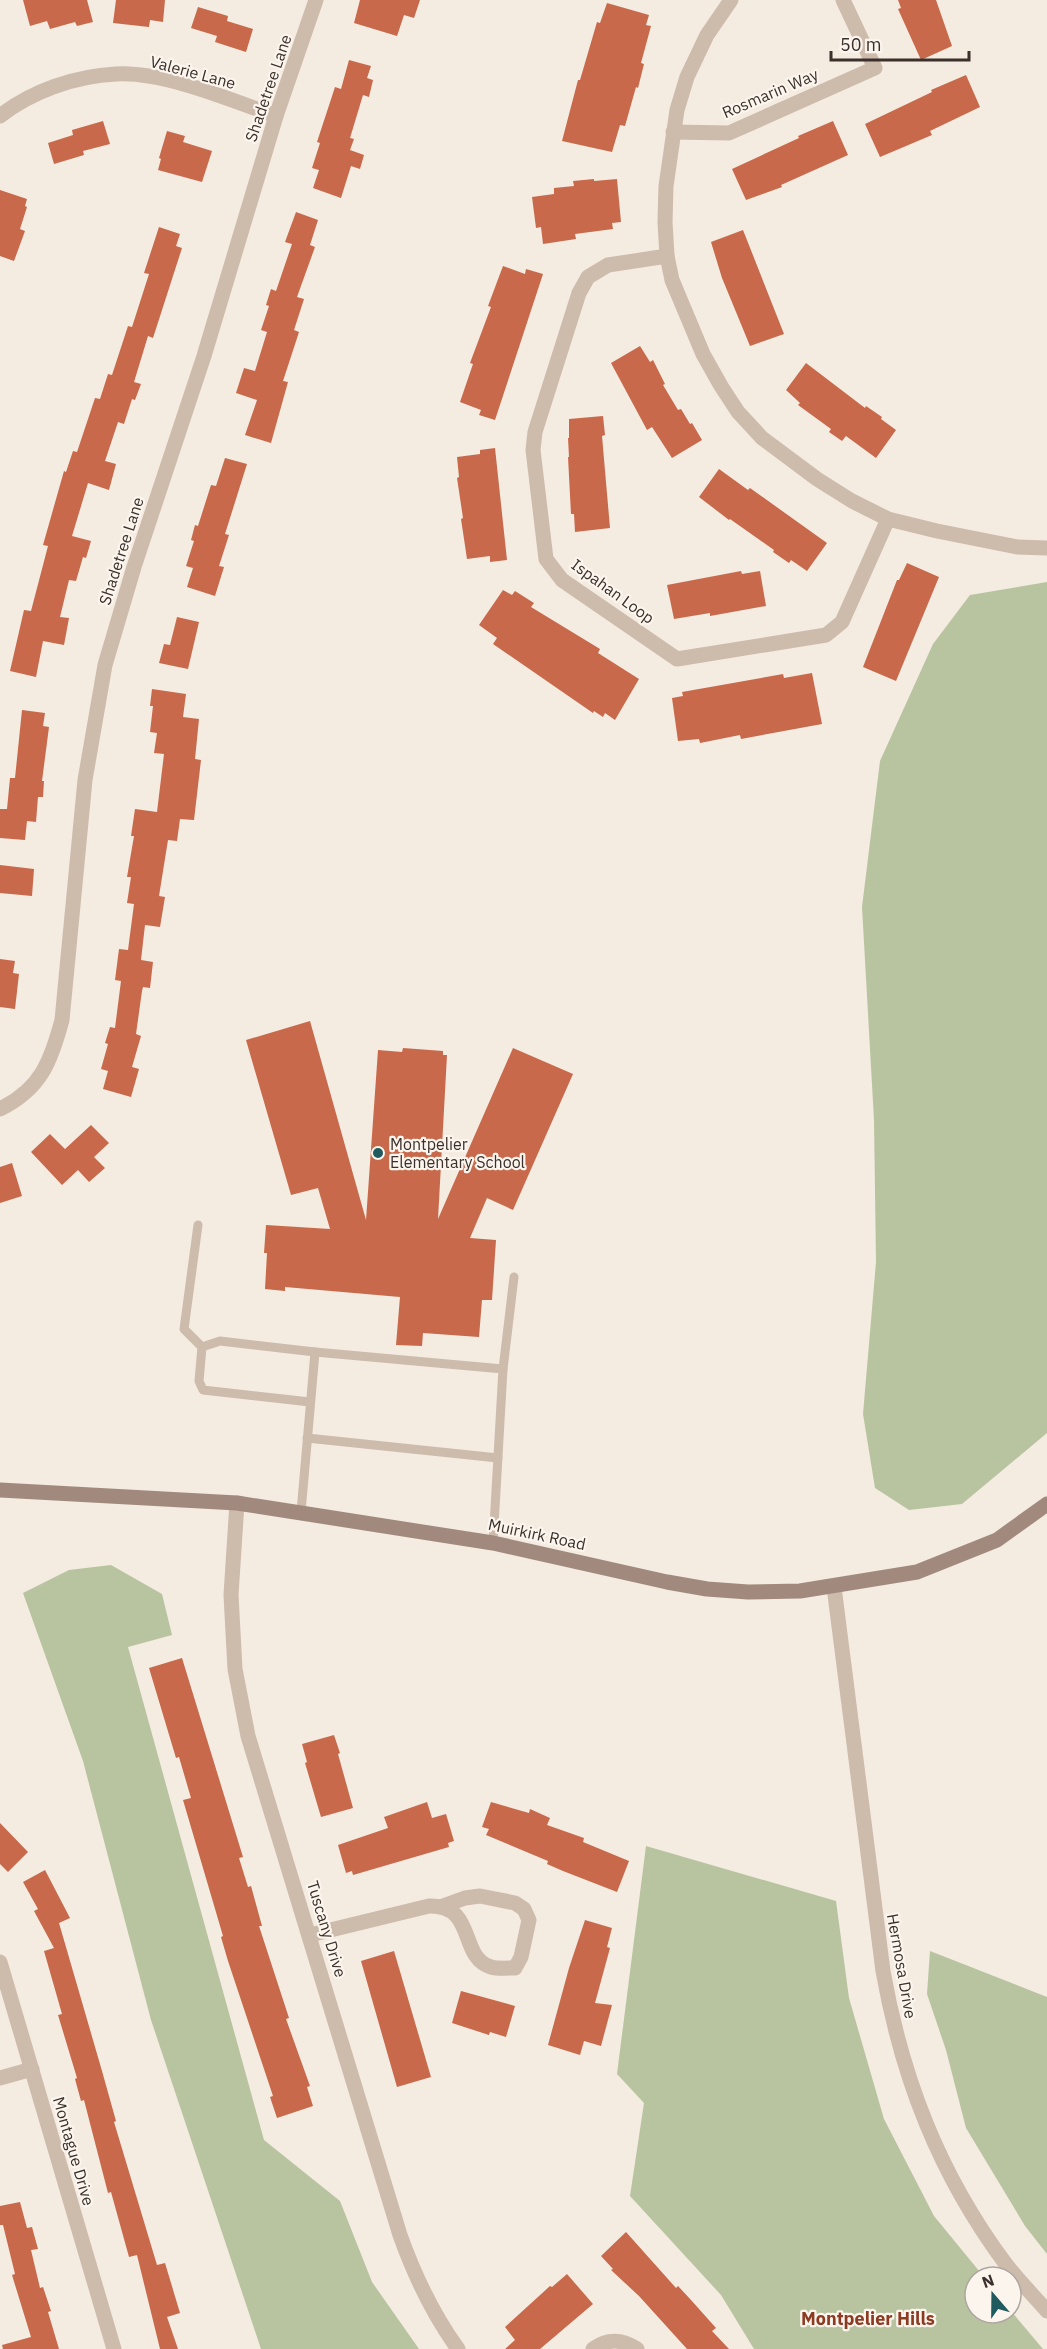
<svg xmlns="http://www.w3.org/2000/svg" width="1047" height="2349" viewBox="0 0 1047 2349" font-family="'IBM Plex Sans',sans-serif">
<rect width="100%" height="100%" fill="#f4ebe1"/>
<g fill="#b8c4a0">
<polygon points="1047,582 1047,1433 962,1504 909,1510 875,1488 863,1414 876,1262 874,1120 862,907 880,761 933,644 970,595"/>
<polygon points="111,1565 162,1594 172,1635 128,1647 264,2140 340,2201 372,2282 419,2349 261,2349 151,2020 83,1761 23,1593 69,1570"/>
<polygon points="646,1846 836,1901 849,1998 884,2119 934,2216 984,2277 975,2277 975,2313 1011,2313 1011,2311 1043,2349 754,2349 721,2295 630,2196 644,2103 617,2074"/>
<polygon points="930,1951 1047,1997 1047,2254 1025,2226 966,2128 946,2050 927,1994"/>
</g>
<g fill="#c8694b">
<polygon points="23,0 87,0 93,22 77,26 75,22 50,29 47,21 30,26"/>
<polygon points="116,0 165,0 163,22 150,20 149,27 113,23"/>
<polygon points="360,0 420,0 414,18 404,15 397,36 354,23"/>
<polygon points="898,0 936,0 952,46 921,60 898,9 901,8"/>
<polygon points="607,3 649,15 646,25 651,26 641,63 644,64 638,88 636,87 625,126 620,125 612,152 562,141 578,80 580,80 597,22 600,23"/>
<polygon points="198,7 228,16 227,21 253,29 246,52 215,42 217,36 191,28"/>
<polygon points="349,60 371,66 367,78 373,80 369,97 363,95 350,138 354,139 350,150 364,155 360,169 351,166 341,198 313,188 319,170 312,168 320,143 317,142 335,87 341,89"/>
<polygon points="966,75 980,107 930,131 932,135 880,157 865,124 932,92 931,90"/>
<polygon points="103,121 110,144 83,151 84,155 54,164 48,143 73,135 72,130"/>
<polygon points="833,121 848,155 781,185 782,187 746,200 732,169 799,138 798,136"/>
<polygon points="167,131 185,136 183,142 212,151 202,182 158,170 161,159 159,158"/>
<polygon points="594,179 594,181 617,179 621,222 612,223 613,229 575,234 576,239 543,244 541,227 536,228 532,197 554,194 554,188 574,186 573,181"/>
<polygon points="0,190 27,199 25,206 27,207 20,229 25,231 14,261 0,256"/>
<polygon points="296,212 318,220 310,245 315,247 297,297 304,299 294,330 299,332 283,381 288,382 271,443 245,435 257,400 236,393 244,368 255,371 267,332 261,330 269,306 266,305 271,289 276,291 292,244 285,242"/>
<polygon points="159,227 180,234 176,246 182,248 153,338 148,336 134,382 141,384 135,400 132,399 124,424 118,422 105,461 116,464 109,490 88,483 72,536 91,541 86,558 83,557 76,581 69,580 60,617 69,618 64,645 43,641 36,677 10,671 24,610 31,611 48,546 43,545 64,471 66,472 73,451 77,452 95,398 100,399 108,374 112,375 128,326 132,327 149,274 144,273"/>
<polygon points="743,230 784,334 750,346 722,278 711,242"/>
<polygon points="503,266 525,274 526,269 543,274 495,420 479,415 481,410 460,402 473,364 470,363 491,307 488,306"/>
<polygon points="640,346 650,362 653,360 665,384 663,385 678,410 681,409 690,424 692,423 702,440 672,458 652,427 647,430 611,363"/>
<polygon points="806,363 865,408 866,406 882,417 881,419 896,430 876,458 846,436 842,441 829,432 831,429 798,405 800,403 786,390"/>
<polygon points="603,416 605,435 602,436 610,528 575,532 574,514 571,514 568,457 569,457 568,438 569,438 569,419"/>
<polygon points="495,448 507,560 490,562 490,556 467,559 461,519 463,518 457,478 459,477 457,457 480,454 480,450"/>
<polygon points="225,458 247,464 225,534 229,535 219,566 224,567 215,596 187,587 193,568 186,566 194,541 191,540 195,525 198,526 211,485 216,486"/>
<polygon points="719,469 748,490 750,488 827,543 807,571 791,560 789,563 773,552 774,550 730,519 729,520 699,497"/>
<polygon points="907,563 939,577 896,681 863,667 897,580 899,580"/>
<polygon points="741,571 742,574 760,571 766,606 710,616 710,613 674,619 667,585"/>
<polygon points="503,590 512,595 515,591 534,603 531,607 600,649 598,653 639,679 615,720 605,713 603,717 594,711 593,713 493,644 497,638 479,625"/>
<polygon points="177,617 199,622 188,669 159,663 164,644 170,645"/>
<polygon points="812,673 822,724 741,739 740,735 700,743 699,739 678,741 672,698 683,696 682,692 783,674 784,678"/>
<polygon points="152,689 186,694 183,717 199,719 195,759 201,760 194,820 180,819 177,841 168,840 159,896 165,897 160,927 145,925 141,960 153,962 150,988 143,987 142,991 136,1034 141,1036 132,1067 139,1069 131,1097 103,1089 108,1071 101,1069 108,1044 105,1043 110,1027 115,1028 121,981 115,980 119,949 128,950 134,904 127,903 131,877 127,877 134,836 131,836 135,809 157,812 164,754 154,753 157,733 150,732 153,706 150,706"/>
<polygon points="22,710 45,713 43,726 49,727 42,781 44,781 43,797 38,797 36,822 27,821 25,840 0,838 0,809 7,809 10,778 15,778"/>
<polygon points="0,865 34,869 32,896 0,893"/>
<polygon points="0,959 15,961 13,973 19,974 15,1009 0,1007"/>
<polygon points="310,1021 366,1220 378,1050 402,1052 403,1048 443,1051 443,1055 447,1055 438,1219 513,1048 573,1074 513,1210 487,1198 470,1238 496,1240 492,1300 482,1300 479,1337 423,1333 422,1346 396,1345 400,1297 285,1287 285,1291 265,1289 267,1253 264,1253 266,1225 330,1229 318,1188 291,1195 246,1040"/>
<polygon points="91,1125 109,1143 94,1157 105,1168 89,1182 78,1170 62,1185 31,1152 50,1134 65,1149"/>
<polygon points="12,1163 22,1196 0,1203 0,1167"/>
<polygon points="182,1658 243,1857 239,1858 248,1887 251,1886 262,1926 259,1926 289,2018 286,2019 310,2086 307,2087 313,2106 277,2118 270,2097 273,2096 228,1961 221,1937 223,1936 183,1800 191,1798 179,1757 176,1758 149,1668"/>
<polygon points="334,1735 340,1753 338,1754 353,1808 321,1817 305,1763 307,1762 302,1744"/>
<polygon points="427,1802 432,1818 446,1814 454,1841 448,1843 449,1847 353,1875 352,1871 346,1873 338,1845 388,1828 384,1817"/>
<polygon points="491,1802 529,1813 530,1809 550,1818 547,1825 584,1838 583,1842 629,1861 617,1892 563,1871 547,1864 548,1861 486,1835 489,1829 482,1827"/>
<polygon points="0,1823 28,1852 8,1872 0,1864"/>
<polygon points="45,1870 70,1918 59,1923 102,2071 116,2121 114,2122 157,2265 165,2263 180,2313 167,2317 178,2349 160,2349 137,2255 129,2257 111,2192 108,2193 84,2100 81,2101 75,2079 77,2078 58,2015 62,2014 44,1951 54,1948 34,1911 38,1909 23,1882"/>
<polygon points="585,1920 612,1928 607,1947 610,1948 595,2003 612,2005 601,2046 584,2041 580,2055 548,2045 569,1968"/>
<polygon points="394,1951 431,2077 397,2087 361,1961"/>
<polygon points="461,1991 515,2006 506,2037 490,2032 489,2035 452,2023"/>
<polygon points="20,2202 27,2228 32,2227 38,2249 31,2250 40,2288 43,2287 51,2311 48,2312 59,2349 3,2349 2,2345 31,2337 12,2275 15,2274 3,2225 0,2225 0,2206"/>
<polygon points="626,2232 676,2288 678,2286 691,2300 716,2328 712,2331 729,2349 687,2349 639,2296 611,2270 613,2269 601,2256"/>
<polygon points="567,2274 593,2304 540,2349 505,2349 515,2340 505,2327 550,2286 552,2287"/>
</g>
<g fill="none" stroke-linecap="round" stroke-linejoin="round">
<g stroke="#cdbbac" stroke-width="9">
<polyline points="198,1225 184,1329 202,1347"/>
<polyline points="503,1369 514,1277"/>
<polyline points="310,1402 203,1390 199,1381 202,1347 220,1341 315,1352"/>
<polyline points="307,1438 498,1458"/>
<polyline points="301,1512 315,1352 503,1369 493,1543"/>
</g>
<g stroke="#cdbbac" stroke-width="15">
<polyline points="731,0 707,35 687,77 677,110 666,186 665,222 667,256 672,280 703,354 721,386 738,412 762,438 817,479 852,501 888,519 937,531 1017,547 1047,548"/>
<path d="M0 116C32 91 75 76 116 74 163 71 231 100 276 116"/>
<polyline points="673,132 729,133 875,68 843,0"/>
<polyline points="667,256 608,265 588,277 579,293 535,432 533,450 546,559 562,580 677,659 826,635 842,622 888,519"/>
<path d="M0 1109C41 1089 51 1061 62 1020L85 780 105 665 134 567 204 356 276 116 316 0"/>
<path d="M237 1503 231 1595 235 1669 248 1736 400 2235C415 2277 432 2313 458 2349"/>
<path d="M834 1587 883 1971C902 2078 939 2174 1005 2263 1018 2280 1033 2295 1047 2311"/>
<path d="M310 1935 429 1906C477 1905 458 1957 491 1967 498 1969 508 1968 515 1968L521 1957 529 1920 524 1909 515 1903 480 1896 465 1898 443 1906"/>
<polyline points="0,1962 114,2349"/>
<polyline points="0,2078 32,2069"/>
<path d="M593 2349C608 2338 622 2339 637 2349"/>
</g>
<polyline stroke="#a18a7d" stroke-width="15" points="0,1490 237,1503 493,1543 667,1582 707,1589 748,1592 800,1591 917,1572 997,1540 1047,1504"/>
</g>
<circle fill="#1f5a5e" stroke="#fbf5ee" stroke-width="2" cx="378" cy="1153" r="6"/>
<g text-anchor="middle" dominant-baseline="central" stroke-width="4.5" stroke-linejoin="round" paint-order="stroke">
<g font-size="16" fill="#3b302b" stroke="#fbf5ee">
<text transform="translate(193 72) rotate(15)">Valerie Lane</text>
<text transform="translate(268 88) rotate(-71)">Shadetree Lane</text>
<text transform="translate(770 93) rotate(-23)">Rosmarin Way</text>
<text transform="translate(121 551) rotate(-72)">Shadetree Lane</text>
<text transform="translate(613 591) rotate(36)">Ispahan Loop</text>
<text transform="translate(537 1534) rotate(12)">Muirkirk Road</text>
<text transform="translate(327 1929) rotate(73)">Tuscany Drive</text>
<text transform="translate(902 1966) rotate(80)">Hermosa Drive</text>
<text transform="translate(74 2151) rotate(74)">Montague Drive</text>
</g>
<g font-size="16" fill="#3b302b" stroke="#fbf5ee" text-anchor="start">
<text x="390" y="1144">Montpelier<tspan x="390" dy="18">Elementary School</tspan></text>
</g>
<g font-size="18" font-weight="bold" fill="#8c3b22" stroke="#fbf5ee">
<text x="868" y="2318">Montpelier Hills</text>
</g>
</g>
<g transform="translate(993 2295) rotate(340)"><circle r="28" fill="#fbf5ee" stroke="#aea6a0" stroke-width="1.5"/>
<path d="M0-4.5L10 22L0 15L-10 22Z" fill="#1f5a5e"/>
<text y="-9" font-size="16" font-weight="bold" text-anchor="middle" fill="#3b302b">N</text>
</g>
<path d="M831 51v9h138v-9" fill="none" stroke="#3b302b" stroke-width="3"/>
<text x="840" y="51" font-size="18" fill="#3b302b" stroke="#fbf5ee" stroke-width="4.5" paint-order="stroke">50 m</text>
</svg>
